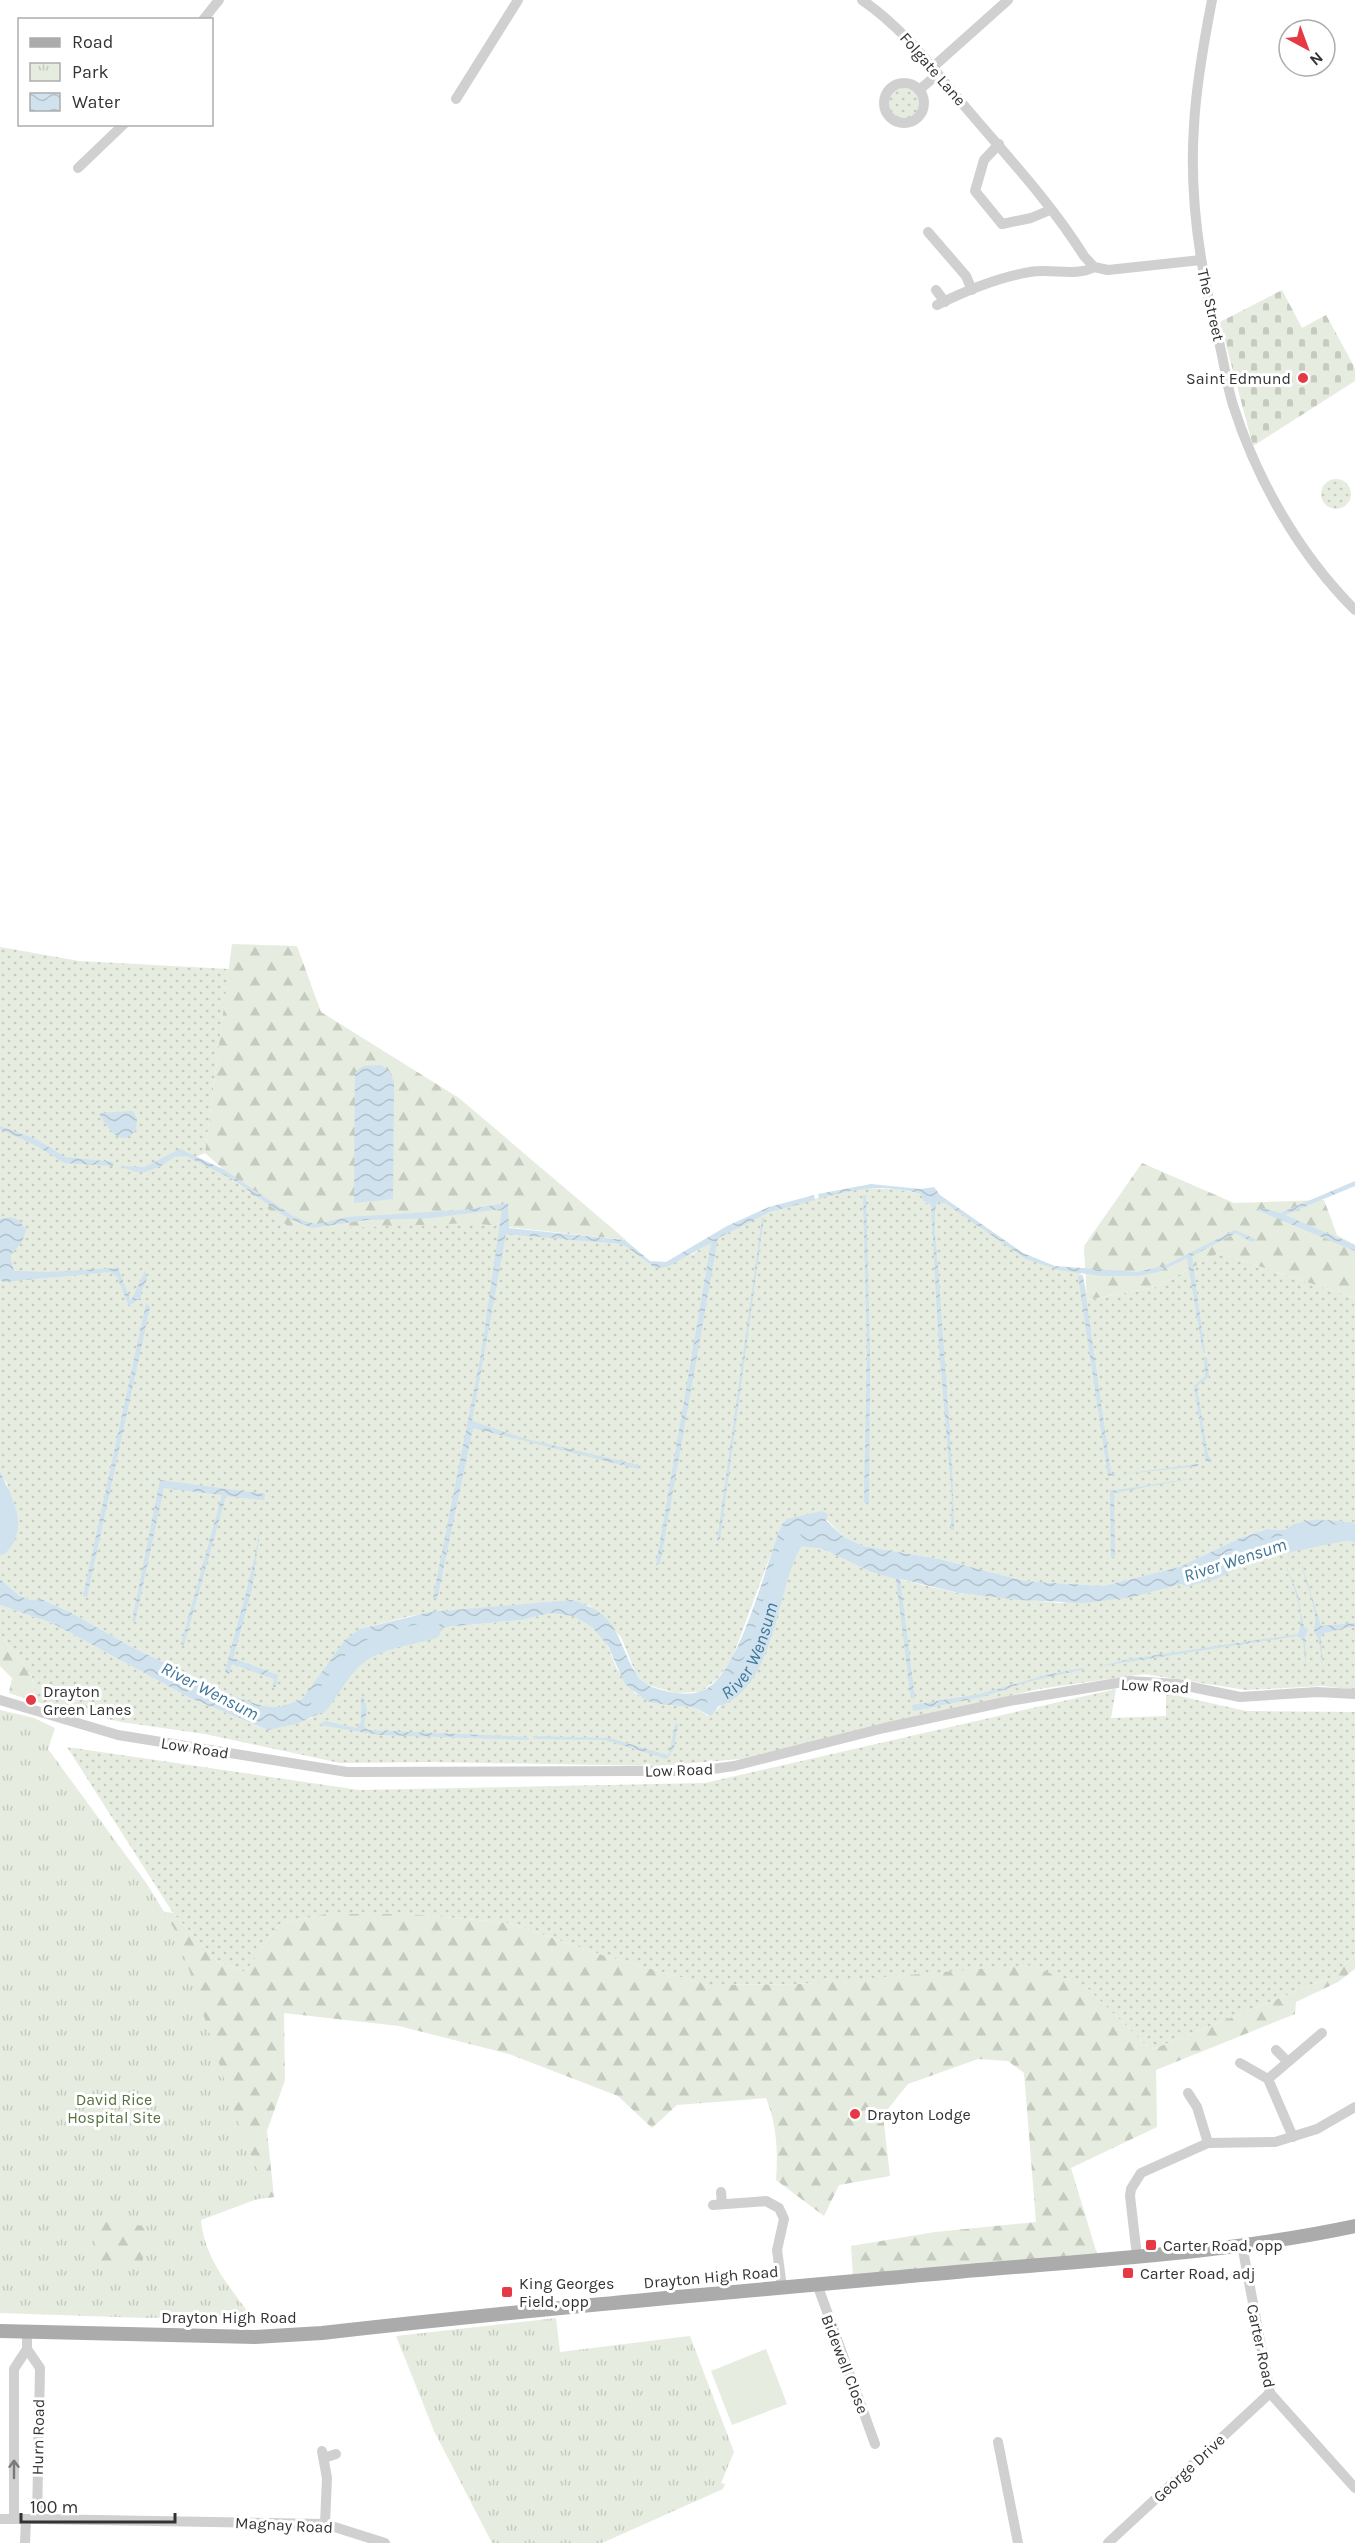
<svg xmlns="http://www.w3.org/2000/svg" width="1355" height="2543" viewBox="0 0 1355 2543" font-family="Karla,sans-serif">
<defs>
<pattern id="grass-dots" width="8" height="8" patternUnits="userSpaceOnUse" patternTransform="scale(1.5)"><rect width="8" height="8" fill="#e6ecdf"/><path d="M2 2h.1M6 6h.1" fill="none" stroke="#c6cbc0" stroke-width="1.8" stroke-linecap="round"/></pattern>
<pattern id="forest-firs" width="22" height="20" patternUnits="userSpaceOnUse" patternTransform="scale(1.5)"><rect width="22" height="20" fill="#e6ecdf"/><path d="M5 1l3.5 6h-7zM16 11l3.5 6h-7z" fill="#c6cbc0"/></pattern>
<pattern id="cemetery-stones" width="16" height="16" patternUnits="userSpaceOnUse" patternTransform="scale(1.5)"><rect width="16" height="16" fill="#e6ecdf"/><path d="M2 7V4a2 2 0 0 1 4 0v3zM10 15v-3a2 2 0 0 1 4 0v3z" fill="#c6cbc0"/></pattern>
<pattern id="park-tufts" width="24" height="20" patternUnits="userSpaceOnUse" patternTransform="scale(1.5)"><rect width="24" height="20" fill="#e6ecdf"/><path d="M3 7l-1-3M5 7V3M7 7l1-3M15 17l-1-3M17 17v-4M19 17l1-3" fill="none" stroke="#c6cbc0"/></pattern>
<pattern id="water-waves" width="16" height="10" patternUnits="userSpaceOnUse" patternTransform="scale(1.5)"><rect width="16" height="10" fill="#cfe2ee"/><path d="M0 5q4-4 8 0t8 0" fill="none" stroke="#b2c2cd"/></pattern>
</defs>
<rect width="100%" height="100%" fill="#fff"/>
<g fill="url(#grass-dots)">
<circle cx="904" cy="103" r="16"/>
<circle cx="1336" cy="494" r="15"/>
<path d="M0 947 79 961 229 969 205 1153 193 1158 232 1179 272 1209 502 1208 499 1232 620 1244 627 1246 655 1268 693 1254 723 1234 770 1212 849 1189H895L922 1194 923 1201 931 1205 941 1201C987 1222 1024 1272 1078 1271L1083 1276 1088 1300 1156 1287 1219 1253 1355 1298V1526L1340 1521 1297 1523 1284 1530 1267 1529 1240 1538 1179 1567 1103 1586 1025 1581 940 1559 863 1546 844 1537 826 1519 782 1524 732 1659 717 1679 701 1692 675 1693 645 1684 636 1674 621 1637 589 1605 454 1610 410 1616 360 1629 302 1699 280 1707 263 1706 230 1695 132 1647 70 1612 41 1599 31 1600 20 1596 0 1579V1545L9 1526 10 1502 7 1484 0 1471Z"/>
<path d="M1325 1535 1355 1542V1690L1323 1686 1246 1690 1144 1674 1039 1689 741 1759 656 1766 433 1762 340 1763 205 1734 121 1722 36 1702 32 1677 0 1634V1605L54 1624 190 1698 268 1730 312 1718 327 1701 343 1664 359 1647 447 1627 522 1620 550 1613 573 1616 593 1628 605 1640 617 1669 635 1693 652 1703 696 1708 708 1716C742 1699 767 1606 780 1569L789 1554 800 1546 823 1549 871 1572 931 1587 959 1593 1059 1603 1140 1595 1189 1582 1251 1551 1282 1547Z"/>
<polygon points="1116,1689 1111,1718 1166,1716 1166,1693 1246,1711 1355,1712 1355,1955 1332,1977 1151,2050 1085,1986 909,1976 801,1984 708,1985 602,1955 509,1923 411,1914 325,1914 280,1924 245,1972 217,1961 173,1913 67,1747 359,1790 705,1783"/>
</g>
<g fill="url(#forest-firs)">
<polygon points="232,944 297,946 321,1012 459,1098 626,1240 471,1223 292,1230 205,1153"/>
<polygon points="1142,1163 1234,1203 1324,1200 1337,1235 1355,1245 1355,1298 1219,1253 1156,1287 1087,1300 1084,1246"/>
<polygon points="0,1634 32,1677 36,1702 9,1693 12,1678 0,1666"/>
<path d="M0 1886 173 1913 217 1961 245 1972 280 1924 325 1914H411L509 1923 602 1955 708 1985 801 1984 1028 1965 1085 1986 1151 2050 1332 1977 1355 1955V1969L1338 1982 1296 2002 1295 2014 1156 2070 1157 2127 1071 2168 1097 2254 853 2276 851 2246 935 2232 1036 2222 1024 2073 1008 2061 978 2059 908 2084 883 2115 890 2176 839 2185 824 2216 776 2180C778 2151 777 2125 766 2098L677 2105 652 2128 618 2096 509 2054 399 2026 284 2013 285 2080 267 2131 274 2197 183 2211 222 2312 0 2308Z"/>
</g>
<polygon fill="url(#cemetery-stones)" points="1282,290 1302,328 1326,315 1355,368 1355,381 1253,446 1220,322"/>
<g fill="url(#park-tufts)" fill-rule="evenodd">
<path d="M0 1710 34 1718 55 1728 48 1749 147 1884 178 1935 242 2135 268 2195 201 2220C204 2258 229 2286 251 2316L146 2318 0 2313ZM97 2221 146 2226 142 2268 92 2266Z"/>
<polygon points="556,2318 560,2352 690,2336 734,2452 721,2483 725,2484 723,2489 602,2543 492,2543 434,2431 396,2336"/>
</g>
<polygon fill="#e6ecdf" points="766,2349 787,2404 732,2425 711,2371"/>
<g fill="url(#water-waves)">
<polygon points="381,1065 390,1072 394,1082 393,1199 354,1203 355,1073 363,1066"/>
<path d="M133 1111 137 1119 136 1130C120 1150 107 1127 99 1113Z"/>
<polygon points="0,1126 38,1140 65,1157 113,1162 113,1166 64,1163 37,1146 0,1129"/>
<polygon points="180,1149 223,1169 293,1216 308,1222 317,1224 347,1217 462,1210 508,1203 509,1228 625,1240 650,1261 666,1262 727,1226 769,1207 814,1195 815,1200 770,1212 718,1238 660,1564 656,1565 711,1243 667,1267 655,1268 627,1247 620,1244 506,1234 472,1421 526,1439 639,1465 638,1469 473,1428 437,1599 433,1598 481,1354 502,1209 431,1218 367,1220 312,1228 286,1217 232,1179 186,1156 174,1157 161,1166 145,1172 136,1172 119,1166 145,1167"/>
<polygon points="1355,1181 1355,1186 1285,1215 1355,1245 1355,1251 1257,1210 1263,1208 1280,1213"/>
<path d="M871 1184 921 1189 934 1187 940 1195 1023 1253 1055 1266 1137 1272 1164 1266 1235 1230 1257 1240 1251 1242 1236 1233 1192 1256 1205 1353H1203L1187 1258 1158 1272 1138 1276H1101L1059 1270 1026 1259 945 1203 937 1202C931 1220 938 1258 939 1279 944 1363 953 1447 954 1530H951L952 1498 939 1348 931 1205 923 1201 921 1194C886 1184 853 1188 819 1199L818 1194Z"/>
<polygon points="863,1195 866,1195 870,1354 869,1502 864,1503 867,1352"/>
<polygon points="10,1217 19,1220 26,1230 22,1242 10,1256 14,1271 48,1272 118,1268 131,1301 145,1271 147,1279 141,1292 141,1300 137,1300 129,1306 117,1277 111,1272 3,1282 0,1279 0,1219"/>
<polygon points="764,1217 720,1539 717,1541 762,1219"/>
<polygon points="1078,1276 1083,1276 1111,1473 1116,1475 1198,1464 1199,1466 1108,1476"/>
<polygon points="146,1304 150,1307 87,1597 83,1596"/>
<polygon points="1204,1357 1207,1357 1209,1377 1198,1385 1197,1388 1208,1455 1212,1461 1206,1462 1194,1386 1205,1376"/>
<path d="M0 1471C12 1493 15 1524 0 1545Z"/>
<polygon points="1201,1477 1114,1493 1115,1557 1111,1557 1110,1491"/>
<path d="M160 1480 265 1494 252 1589 233 1658 278 1675 276 1687H273L274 1679 232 1664 229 1674 225 1672C239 1615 258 1559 264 1500L226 1496 184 1645 181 1644 222 1495 164 1488 135 1622 132 1621Z"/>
<path d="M822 1511 828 1514 826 1521 844 1537 863 1546 940 1559 1025 1581 1103 1586 1179 1567 1240 1538 1267 1529 1284 1530 1297 1523 1314 1520 1340 1521 1355 1526V1542L1325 1535 1282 1547 1251 1551 1189 1582 1133 1597 1084 1603 1020 1600 959 1593 900 1579 915 1698 911 1699 896 1579 871 1572 823 1549 800 1546C771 1560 768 1615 759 1642 751 1667 737 1682 722 1701 717 1707 716 1712 710 1716L696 1708 652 1703 644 1699 625 1684 608 1646 593 1628 573 1616 550 1613 522 1620 447 1627 359 1647 343 1664 327 1701 318 1714 299 1723 268 1730 190 1698 54 1624 0 1605V1579L20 1596 31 1600 41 1599 70 1612 132 1647 230 1695 263 1706 280 1707 302 1699 346 1639 360 1629 430 1612 572 1600C619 1614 615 1636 635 1672 643 1686 656 1689 670 1692 680 1694 692 1695 702 1691 740 1677 766 1561 782 1524L787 1519Z"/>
<path d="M1302 1565 1321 1626 1355 1623V1626L1324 1633 1321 1636 1323 1670 1319 1640 1314 1631C1320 1611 1305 1586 1302 1565Z"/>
<path d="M1286 1566 1297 1592 1304 1627 1308 1630 1305 1637 1306 1668 1303 1640 1297 1636 1095 1667 1130 1659 1298 1634C1307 1614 1292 1585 1286 1566Z"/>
<polygon points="1082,1668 1085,1669 1027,1682 982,1697 913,1711 912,1705 980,1694 1046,1675"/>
<polygon points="363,1697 367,1709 364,1726 368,1730 528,1737 529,1740 380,1735 319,1725 325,1721 357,1728 361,1722 361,1698"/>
<polygon points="675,1724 678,1724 674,1748 667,1759 605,1740 534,1739 533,1736 610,1738 667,1755 669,1754"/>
</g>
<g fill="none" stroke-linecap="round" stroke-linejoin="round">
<g stroke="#cfe2ee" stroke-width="18">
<path d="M0 1492C8 1511 16 1530 0 1546"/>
<polyline points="1187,1577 1214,1570 1248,1552 1348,1531 1355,1533"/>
<path id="s1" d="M715 1698C768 1682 768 1581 794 1541"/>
<path d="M320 1704C331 1689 340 1672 354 1659 375 1640 406 1637 432 1630"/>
</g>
<g stroke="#d0d0d0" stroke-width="10">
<path d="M862 0C902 27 930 65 961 102 1003 152 1049 200 1084 256L1094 267 1108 270 1201 260"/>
<path d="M1212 0C1204 41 1196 85 1194 126 1189 197 1200 269 1218 338 1224 360 1226 383 1233 405 1257 480 1299 554 1355 610"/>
<polyline points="203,20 219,0"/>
<polyline points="933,67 1008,0"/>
<circle cx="904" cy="103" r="20"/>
<polyline points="919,90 938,74"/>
<polyline points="456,99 518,0"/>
<polyline points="999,144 984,160 975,191 1002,224 1031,218 1050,210"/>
<polyline points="78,168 124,124"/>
<polyline points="928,232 966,276 972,290"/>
<polyline points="936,290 945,302"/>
<path d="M937 305C965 291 999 277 1030 272 1050 268 1077 277 1094 267"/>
<polyline points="0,1700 118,1735 347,1772 631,1771 699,1771 734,1766 884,1728 1009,1701 1129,1681 1177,1684 1240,1697 1317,1692 1355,1694"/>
<polyline points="1276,2050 1287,2061"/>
<polyline points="1240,2063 1268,2079 1293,2137"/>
<polyline points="1268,2079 1322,2033"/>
<polyline points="1188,2093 1197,2107 1208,2143"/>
<polyline points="721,2192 722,2204"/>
<polyline points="713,2205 766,2201 779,2208 784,2219 777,2250 782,2287"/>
<polyline points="1242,2245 1270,2393 1355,2488"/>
<polyline points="1137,2256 1130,2196 1131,2189 1141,2173 1208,2143 1275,2142 1317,2129 1355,2107"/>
<polyline points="817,2284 875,2444"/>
<polyline points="27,2349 40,2368 37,2519 14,2519 14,2369 27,2349 27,2333"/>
<polyline points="998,2442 1018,2543"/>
<polyline points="322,2451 327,2478 325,2524"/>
<polyline points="324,2458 336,2454"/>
<polyline points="0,2519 14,2519"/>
<polyline points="37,2519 325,2524 385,2543"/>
<polyline points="25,2543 26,2519"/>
<polyline points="1108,2543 1270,2393"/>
</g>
<path stroke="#ababab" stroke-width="14" d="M0 2331 255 2337 322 2333C533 2309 744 2291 956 2272 1089 2260 1224 2254 1355 2226"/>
</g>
<defs><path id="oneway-shaft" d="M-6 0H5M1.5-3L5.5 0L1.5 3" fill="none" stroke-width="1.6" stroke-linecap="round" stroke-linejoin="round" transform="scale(1.5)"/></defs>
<use stroke="#7a7a7a" href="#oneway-shaft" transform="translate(14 2469) rotate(-90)"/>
<g fill="#e63946" stroke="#fff" stroke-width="2">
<circle cx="1303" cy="378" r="6"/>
<circle cx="31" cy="1700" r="6"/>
<circle cx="855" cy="2114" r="6"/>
<rect x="1145" y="2239" width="12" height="12" rx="3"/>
<rect x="1122" y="2267" width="12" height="12" rx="3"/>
<rect x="501" y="2286" width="12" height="12" rx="3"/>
</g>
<g text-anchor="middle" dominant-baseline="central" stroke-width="6" stroke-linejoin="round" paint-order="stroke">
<g font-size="16" fill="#333" stroke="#fff">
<text transform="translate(933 69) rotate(49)">Folgate Lane</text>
<text transform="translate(1211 305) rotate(77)">The Street</text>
<text transform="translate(1155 1686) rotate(3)">Low Road</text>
<text transform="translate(195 1748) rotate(9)">Low Road</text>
<text transform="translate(679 1770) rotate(-2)">Low Road</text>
<text transform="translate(711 2277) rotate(-5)">Drayton High Road</text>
<text x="229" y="2317">Drayton High Road</text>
<text transform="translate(1261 2346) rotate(78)">Carter Road</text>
<text transform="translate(845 2364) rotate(69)">Bidewell Close</text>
<text transform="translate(38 2437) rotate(-89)">Hurn Road</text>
<text transform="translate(1189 2468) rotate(-43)">George Drive</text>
<text transform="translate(284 2525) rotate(3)">Magnay Road</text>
</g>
<g font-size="16" fill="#333" stroke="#fff" text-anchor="start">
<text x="1291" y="378" text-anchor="end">Saint Edmund</text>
<text x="43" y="1691">Drayton<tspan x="43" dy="18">Green Lanes</tspan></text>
<text x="867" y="2114">Drayton Lodge</text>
<text x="1163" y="2245">Carter Road, opp</text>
<text x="1140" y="2273">Carter Road, adj</text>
<text x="519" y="2283">King Georges<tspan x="519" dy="18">Field, opp</tspan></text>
</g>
<g font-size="16" fill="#56703f" stroke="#fff">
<text x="114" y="2099">David Rice<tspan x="114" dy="18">Hospital Site</tspan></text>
</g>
<g font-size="18" font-style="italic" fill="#3f7597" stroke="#fff">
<text transform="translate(1235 1560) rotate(-18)">River Wensum</text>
<text stroke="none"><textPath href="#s1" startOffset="62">River Wensum</textPath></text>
<text transform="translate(210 1691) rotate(27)">River Wensum</text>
</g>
</g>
<rect x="18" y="18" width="195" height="108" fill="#ffffff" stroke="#adadad" stroke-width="1.5"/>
<rect x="30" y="38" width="30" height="9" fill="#ababab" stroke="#adadad" stroke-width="1.5"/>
<text x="72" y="48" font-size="18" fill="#333333">Road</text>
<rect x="30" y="63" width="30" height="18" fill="url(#park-tufts)" stroke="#adadad" stroke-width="1.5"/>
<text x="72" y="78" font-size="18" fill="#333333">Park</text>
<rect x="30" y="93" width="30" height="18" fill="url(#water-waves)" stroke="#adadad" stroke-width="1.5"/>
<text x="72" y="108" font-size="18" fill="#333333">Water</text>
<g transform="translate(1307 48) rotate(139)"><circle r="28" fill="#ffffff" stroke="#adadad" stroke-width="1.5"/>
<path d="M0-4.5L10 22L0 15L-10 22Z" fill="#e63946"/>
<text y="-9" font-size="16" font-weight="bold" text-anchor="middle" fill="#333333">N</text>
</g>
<path d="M21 2513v9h154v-9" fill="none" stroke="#333333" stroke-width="3"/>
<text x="30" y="2513" font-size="18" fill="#333333" stroke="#ffffff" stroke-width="4.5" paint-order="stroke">100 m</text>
</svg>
